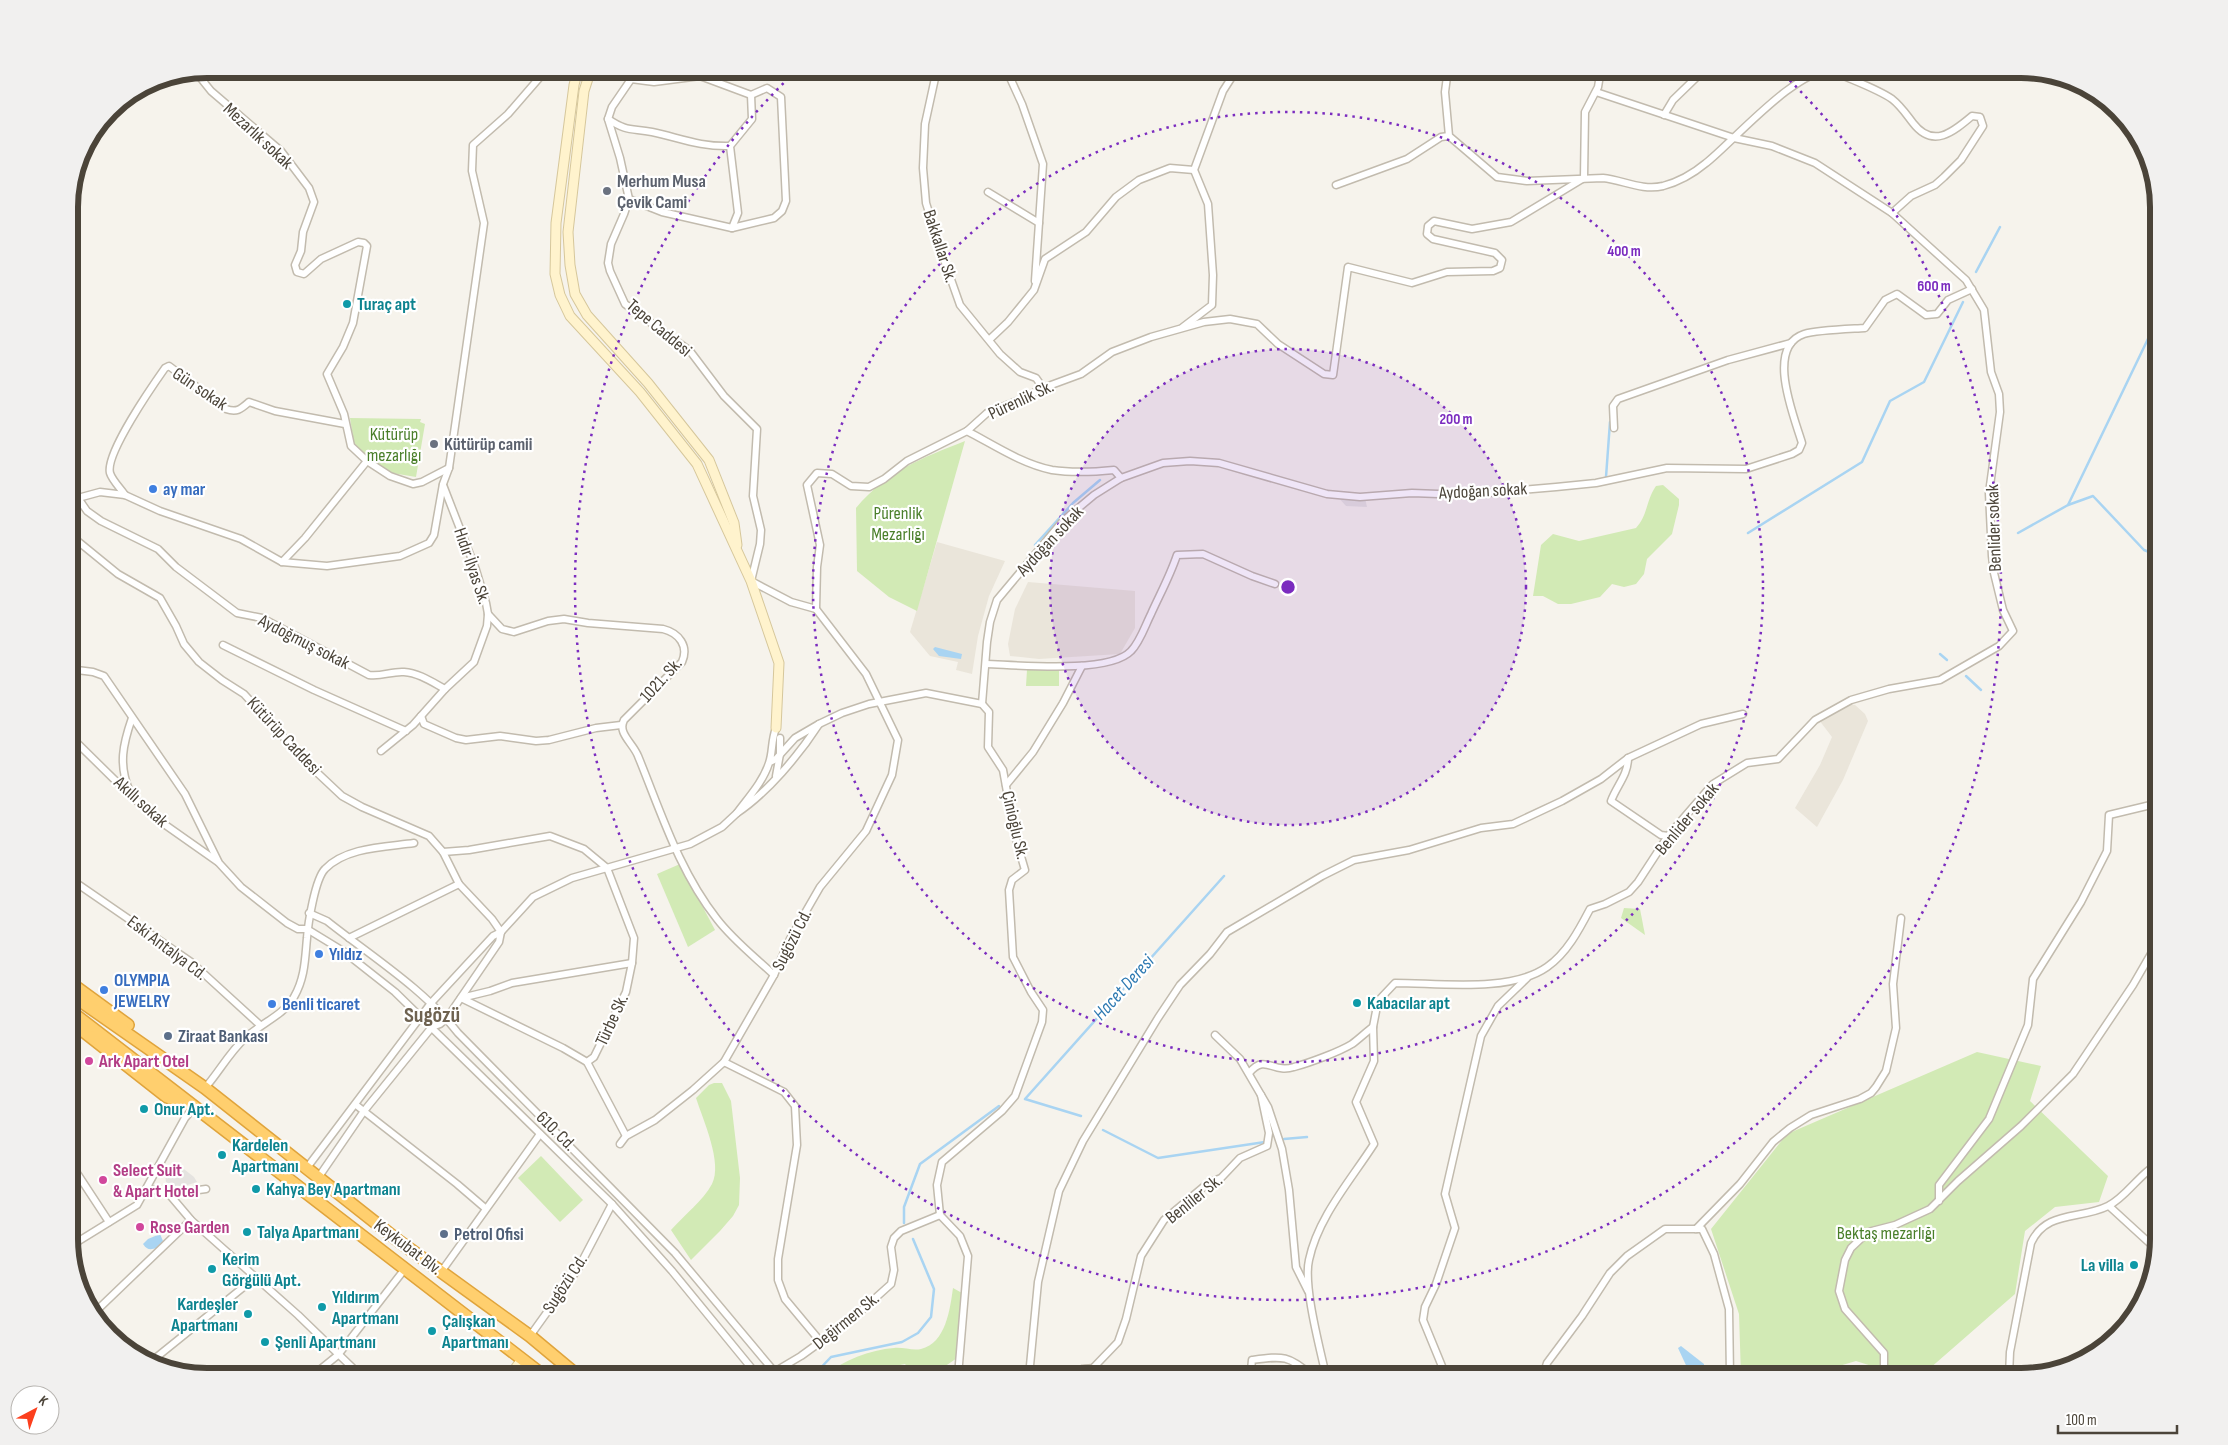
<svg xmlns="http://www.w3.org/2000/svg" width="2228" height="1445" viewBox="0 0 2228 1445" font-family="'Sofia Sans Condensed',sans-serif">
<rect width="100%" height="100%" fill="#f6f3ec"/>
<g fill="#eae5da">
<polygon points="937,542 1005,561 989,596 978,636 972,674 956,670 958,662 930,656 910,632"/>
<polygon points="1028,582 1135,591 1135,628 1120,654 1039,659 1010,656 1008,644 1015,609"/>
<polygon points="1847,704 1855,705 1865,714 1868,721 1843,780 1817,827 1795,808 1820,765 1832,737 1819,720"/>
</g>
<g fill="#d2eab5">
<polygon points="350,418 421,419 420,422 425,424 416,477 392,473 369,459 354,443"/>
<path d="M965 441 917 611 889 597 857 571 856 508C887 471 922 458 965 441Z"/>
<path d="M1663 485 1679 499V505L1672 534 1647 559 1644 574 1636 584 1624 587 1612 584 1600 597 1571 604H1558L1543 596H1533L1541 545 1553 534 1579 541 1636 528C1648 515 1646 500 1656 486Z"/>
<polygon points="1027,670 1059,670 1059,686 1026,686"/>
<polygon points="680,864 715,930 688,947 657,874"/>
<polygon points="1624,908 1640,909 1645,935 1621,918"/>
<polygon points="1977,1052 2041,1066 2030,1101 2108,1176 2099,1202 2055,1207 2025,1231 2015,1294 1921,1376 1903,1376 1856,1361 1829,1369 1828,1376 1741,1376 1739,1314 1711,1229 1787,1134"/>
<path d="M714 1083H722L731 1101 740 1178 739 1205 733 1216 720 1231 691 1260 671 1230C684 1215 703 1201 712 1184 723 1163 703 1120 696 1098L709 1085Z"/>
<polygon points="541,1156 583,1200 560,1222 518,1178"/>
<path d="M953 1288 962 1293 957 1358 931 1376 914 1375 905 1364 880 1369 876 1376H824C843 1360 870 1350 894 1348 903 1347 913 1351 921 1349 946 1343 950 1309 953 1288Z"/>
</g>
<g fill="#e5e3e0">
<polygon points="1337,496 1365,498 1367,507 1346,506"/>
<polygon points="180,1166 194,1177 197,1182 178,1188 173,1188 166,1182 165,1174 169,1170"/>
</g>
<g fill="#a9d4f2">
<polygon points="935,647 962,654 961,659 939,656 933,649"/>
<path d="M160 1234 163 1241 157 1248C150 1250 147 1250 143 1244L148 1239Z"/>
<polygon points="1681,1346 1704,1364 1704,1376 1691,1376 1678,1348"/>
</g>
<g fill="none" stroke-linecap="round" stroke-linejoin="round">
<g stroke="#a9d4f2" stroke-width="2.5">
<polyline points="1976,272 2000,227"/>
<polyline points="1606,477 1610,422"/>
<polyline points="2068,505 2159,316"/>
<polyline points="1748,533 1862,462 1890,401 1924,382 1963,302"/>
<polyline points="2018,533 2068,505 2093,496 2144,550 2159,556"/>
<polyline points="1035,545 1073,503 1100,480"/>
<polyline points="1940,654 1947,660"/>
<polyline points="1966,676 1981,690"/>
<polyline points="1081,1116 1025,1099 1224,876"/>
<polyline points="1103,1130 1158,1158 1265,1142"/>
<polyline points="1284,1139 1307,1137"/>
<polyline points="904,1223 904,1207 920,1164 999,1106"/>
<polyline points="813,1376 831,1357 902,1342 918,1333 931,1317 934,1289 913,1239"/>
</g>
<g stroke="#c2bbae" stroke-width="9">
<g id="street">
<polyline points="638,69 612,107 608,119 620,158 629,199 624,214 611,244 608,263 610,271 625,304 690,351 724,396 757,429 753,496 761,530 760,544 751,581 791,602 816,609"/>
<polyline points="937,69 925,124 923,168 926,203 942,254 960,305 1000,354 1020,372 1036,378 1043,388"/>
<polyline points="1006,69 1022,104 1043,164 1035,281"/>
<path d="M1448 69 1445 92 1449 136 1497 177 1527 181 1603 178C1623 180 1642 191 1663 186 1678 182 1694 173 1706 163 1732 143 1799 65 1833 71 1851 80 1876 88 1892 99 1901 106 1906 114 1913 123 1933 149 1953 132 1972 116L1980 117 1983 126 1961 160 1944 177 1935 185 1911 196 1892 213"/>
<polyline points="195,71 211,91 281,151 309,188 314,202 303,232 301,251 295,265 297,272 304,274 321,259 358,242 364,243 367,246 353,323 343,347 327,374 344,414 351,446 367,461 390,476 413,484 422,482 449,468"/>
<polyline points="1664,115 1673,100 1705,69"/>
<path d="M608 119C627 132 632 128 652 132 680 138 700 147 730 146"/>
<polyline points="1336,185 1407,159 1441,137 1449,136"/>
<polyline points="988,192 1039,223"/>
<polyline points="629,199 662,212 732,228 774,218 782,211 786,201 781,97 767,88 751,95 700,76 654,82 631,79"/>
<polyline points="732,228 738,213 730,146 752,119 751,95"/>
<polyline points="1183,327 1212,305 1213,275 1208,204 1194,170 1223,91 1237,69"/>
<polyline points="989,340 1008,322 1034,290 1045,259 1086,232 1116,197 1139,180 1170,168 1194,170"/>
<polyline points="1614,428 1613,406 1618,399 1728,360 1791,343"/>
<path d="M967 431C994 445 1022 464 1052 470 1072 473 1094 472 1114 470L1121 478"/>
<polyline points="69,494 78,498 100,492 125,495 160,511 241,539 282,562 327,566 400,556 429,543 434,535 443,484 449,468 484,223 472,171 473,145 508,114 547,69"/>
<path d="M125 495C121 489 112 480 110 473 105 454 153 385 165 368L169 366 226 409C237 413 241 409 249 402L275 411 345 424"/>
<path d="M78 498 87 511 101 521 158 549 176 567 237 613 262 618 369 675C381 677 392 671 404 672 419 673 432 682 445 689"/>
<polyline points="69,534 118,574 160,598 176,626 184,644 199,662 222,680 244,694 309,765 342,796 362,807 429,836 443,852 459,884 492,919 501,932"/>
<polyline points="282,562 305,538 367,461"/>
<path d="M488 614 502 629 514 632 548 621 564 619 588 623 663 629C679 633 689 646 682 662L624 720C617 733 633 743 638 756 661 812 679 871 717 919 733 940 755 957 774 975"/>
<polyline points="223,645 314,690 406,731"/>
<path d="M986 664C1018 665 1109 674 1131 651 1140 642 1145 626 1151 614 1160 594 1170 576 1177 555L1203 554 1252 576 1275 584"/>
<polyline points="69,669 93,672 104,676 185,794 219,863 241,887 287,923 298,929 307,929"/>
<path d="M982 704 987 642 990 622 997 600 1063 521 1094 495 1121 478 1163 463 1190 461 1219 463 1327 494 1360 497 1412 493 1465 495 1556 487 1596 483 1667 468 1746 469 1792 454 1799 450 1802 443C1794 416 1765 347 1804 334 1817 330 1850 329 1865 328L1885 300 1897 294 1926 315 1937 314 1948 300 1972 289"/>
<polyline points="421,716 424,724 456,738 466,740 500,736 536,741 549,740 596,728 621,725"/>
<polyline points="819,724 842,713 869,704 926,693 982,704 989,712 988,747 1003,770 1015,836 1025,870 1012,880 1009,890 1013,957 1031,992 1043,1010 1042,1022 1015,1096 1002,1111 942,1162 937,1185 940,1215"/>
<polyline points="69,735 131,796 164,824 218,862"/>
<polyline points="381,751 413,725 445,689 474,662 487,626 488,614 486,603 476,570 443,485"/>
<path d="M1628 758C1628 775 1617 785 1611 801L1661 835 1668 836"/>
<path d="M770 762 776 759 795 738 819 724C799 755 767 793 737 813 748 798 763 782 769 763 773 752 771 741 776 728"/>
<polyline points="776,776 780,754 780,738"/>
<polyline points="1006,785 1033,752 1063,703 1082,666"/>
<path d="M130 792C118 765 123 744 132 718"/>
<polyline points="443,852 469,850 550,836 584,849 607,868 634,938 632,963 626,992 594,1057 587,1062 563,1048 461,998"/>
<polyline points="69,878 191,962 260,1025"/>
<path d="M309 913 327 921C371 956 424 989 458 1033L675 1253 778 1376"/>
<polyline points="307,929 343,951 395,992 612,1204 672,1271 758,1376"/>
<polyline points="349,938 459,884"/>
<polyline points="461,998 490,991 512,983 632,963"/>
<polyline points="1215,1035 1240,1059 1268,1107 1282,1149 1289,1190 1296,1267 1308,1291"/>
<polyline points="587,1062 626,1136"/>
<polyline points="724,1062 784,1092 795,1106 797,1145 778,1259 778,1280 785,1299 820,1341"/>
<path d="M1249 1073C1266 1053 1272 1074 1294 1067 1309 1063 1339 1052 1352 1044 1359 1039 1366 1032 1373 1027"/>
<path d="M205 1088C219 1072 229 1053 245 1038 260 1024 284 1015 294 997 305 978 305 959 307 938 308 924 315 879 325 869 346 847 386 847 414 843"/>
<polyline points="356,1105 457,1184 485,1208"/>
<polyline points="620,1144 626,1136 655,1120 693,1090 724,1062 774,975 790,939 820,887 866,831 892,775 898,740 866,674 816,609 817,567 820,545 807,485 817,473 832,474 851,486 869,487 884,479 907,461 967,431 987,413 1022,399 1043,388 1081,374 1112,352 1151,337 1204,322 1230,319 1257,324 1278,344 1324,374 1333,375 1348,267 1412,283 1447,272 1493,271 1500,268 1502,260 1495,253 1433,239 1427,234 1428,226 1434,221 1472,229 1511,222 1584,178 1585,112 1598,87 1601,69"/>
<polyline points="69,1161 109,1222"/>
<polyline points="306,1169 431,1003 493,936 501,932 533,897 572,878 690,844 722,827 737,813"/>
<polyline points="318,1178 364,1111 432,1027 440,1024 447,1018 499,942 501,932"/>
<polyline points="147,1188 169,1194 191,1220 298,1315 361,1376"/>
<polyline points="169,1194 206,1189"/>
<polyline points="1939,1201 1939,1185 1989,1119 2028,1025 2033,979 2081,902 2107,851 2109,815 2159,803"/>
<polyline points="2109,1206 2156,1249"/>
<polyline points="1696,1229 1740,1184 1773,1142 1790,1128 1811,1115 1860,1099 1871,1093 1876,1087 1886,1071 1896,1028 1893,984 1901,918"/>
<polyline points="69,1247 137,1205 185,1118 195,1106"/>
<polyline points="441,1272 540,1134"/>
<polyline points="93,1314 191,1220"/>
<polyline points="530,1336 578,1269 612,1204"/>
<polyline points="153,1360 256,1277"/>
<polyline points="1094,1367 1118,1342 1126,1319 1141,1256 1164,1220 1207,1184 1221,1178 1240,1158 1267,1146 1269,1133 1261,1095"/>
<polyline points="312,1376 338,1355 404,1270"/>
<polyline points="758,1376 774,1372 801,1356 852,1319 891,1284 894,1270 891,1247 894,1238 901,1231 940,1215 960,1236 968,1256 958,1376"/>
<polyline points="886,1376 889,1375 895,1376"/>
<polyline points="1029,1376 1038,1282 1059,1191 1083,1141 1158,1018 1180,985 1210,954 1227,932 1322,876 1354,860 1409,850 1481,828 1513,824 1562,801 1601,779 1628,758 1701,724 1743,714"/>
<path d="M1080 1376 1082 1369C1092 1368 1099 1366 1104 1376"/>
<path d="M1253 1376 1251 1370 1252 1360C1283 1356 1289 1355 1312 1376"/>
<path d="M1326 1376C1320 1348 1303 1286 1309 1260 1318 1217 1351 1180 1374 1144L1356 1102 1374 1061 1373 1027 1378 1001 1395 983C1439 983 1510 993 1547 967 1567 953 1579 930 1590 909L1605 904 1629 892 1638 882 1668 836 1713 784 1747 763 1778 759 1815 720 1851 700 1889 689 1940 680 1999 646 2013 631 2003 610 1994 573 1992 556 1989 493 2000 412 1999 394 1991 372 1984 310 1966 280 1892 213 1815 163 1772 146 1734 138 1596 92"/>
<polyline points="1446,1376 1423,1320 1425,1307 1436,1284 1455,1228 1445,1194 1481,1036 1498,1006 1527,978"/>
<polyline points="1543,1376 1547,1363 1582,1316 1610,1273 1627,1256 1665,1229 1702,1229 1714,1254 1729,1309 1730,1376"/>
<polyline points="1877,1376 1884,1367 1884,1353 1845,1309 1839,1291 1845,1260 1851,1248 1868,1232 1895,1225 1930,1209 1958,1181 2021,1126 2073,1074 2133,985 2159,940"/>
<path d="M2009 1376 2010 1352 2031 1243C2046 1210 2080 1220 2108 1206 2127 1197 2140 1172 2159 1164"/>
</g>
</g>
<g stroke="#d6c79b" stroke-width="11">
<g id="secondary">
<polyline points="578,69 574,85 556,223 555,274 560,295 570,316 640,392 697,464 751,581 779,663 776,728"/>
<polyline points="591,69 584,91 568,232 570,265 575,294 587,315 648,383 709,460 734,523 737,545"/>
<polyline points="510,1376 522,1359"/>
<polyline points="1845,1376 1852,1374 1862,1376"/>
</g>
</g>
<g stroke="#e0a43c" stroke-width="14">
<g id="highway">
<polyline points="69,982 128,1025"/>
<polyline points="69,993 205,1088 400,1242 530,1336 578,1376"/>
<polyline points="69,1010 544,1376"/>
<polyline points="69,1020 167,1097 187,1103"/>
</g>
</g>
<use href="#street" stroke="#fff" stroke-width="6"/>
<use href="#secondary" stroke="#fff3cd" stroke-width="9"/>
<use href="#highway" stroke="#ffcf6e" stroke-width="11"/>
</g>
<circle cx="1288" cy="587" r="238" fill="#7b2cbf" fill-opacity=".12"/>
<g fill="none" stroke="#7b2cbf" stroke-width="2.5" stroke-dasharray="2.5 5">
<circle cx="1288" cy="587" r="238"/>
<circle cx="1288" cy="587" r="475"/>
<path d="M1779 70A713 713 0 1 1 797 70"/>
</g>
<g fill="#6b7280" stroke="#fff" stroke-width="2">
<circle cx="607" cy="191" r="5"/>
<circle cx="434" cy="444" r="5"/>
</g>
<g fill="#0f9aa8" stroke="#fff" stroke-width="2">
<circle cx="347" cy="304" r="5"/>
<circle cx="1357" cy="1003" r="5"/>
<circle cx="144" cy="1109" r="5"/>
<circle cx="222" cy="1155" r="5"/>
<circle cx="256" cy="1189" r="5"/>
<circle cx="247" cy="1232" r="5"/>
<circle cx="2134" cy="1265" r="5"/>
<circle cx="212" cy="1269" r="5"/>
<circle cx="322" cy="1307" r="5"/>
<circle cx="248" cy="1314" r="5"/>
<circle cx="432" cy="1331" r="5"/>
<circle cx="265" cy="1342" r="5"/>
</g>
<g fill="#3f7fe0" stroke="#fff" stroke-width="2">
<circle cx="153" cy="489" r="5"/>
<circle cx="319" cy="954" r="5"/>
<circle cx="104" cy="990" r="5"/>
<circle cx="272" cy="1004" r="5"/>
</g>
<g fill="#5c6f8a" stroke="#fff" stroke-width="2">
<circle cx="168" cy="1036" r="5"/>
<circle cx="444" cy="1234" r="5"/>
</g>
<g fill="#d1479c" stroke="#fff" stroke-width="2">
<circle cx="89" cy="1061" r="5"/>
<circle cx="103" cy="1180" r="5"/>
<circle cx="140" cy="1227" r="5"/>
</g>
<g text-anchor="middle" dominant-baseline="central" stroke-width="4.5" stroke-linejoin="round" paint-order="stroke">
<g font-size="18" fill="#4b4439" stroke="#fff">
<text transform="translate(258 136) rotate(43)">Mezarlık sokak</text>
<text transform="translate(940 246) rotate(72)">Bakkallar Sk.</text>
<text transform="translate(659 328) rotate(40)">Tepe Caddesi</text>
<text transform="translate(200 389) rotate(34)">Gün sokak</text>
<text transform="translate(1021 400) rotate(-25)">Pürenlik Sk.</text>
<text transform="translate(1483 491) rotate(-3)">Aydoğan sokak</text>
<text transform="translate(1994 528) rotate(-92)">Benlider sokak</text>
<text transform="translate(1050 541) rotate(-47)">Aydoğan sokak</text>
<text transform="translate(472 566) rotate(71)">Hıdır İlyas Sk.</text>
<text transform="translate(304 642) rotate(27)">Aydoğmuş sokak</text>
<text transform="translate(661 680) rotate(-48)">1021. Sk.</text>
<text transform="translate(284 736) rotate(47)">Kütürüp Caddesi</text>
<text transform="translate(141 802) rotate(42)">Akıllı sokak</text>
<text transform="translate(1687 819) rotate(-50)">Benlider sokak</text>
<text transform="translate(1015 825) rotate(77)">Çinioğlu Sk.</text>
<text transform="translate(792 940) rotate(-63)">Sugözü Cd.</text>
<text transform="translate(167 948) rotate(37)">Eski Antalya Cd.</text>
<text transform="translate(612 1020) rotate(-65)">Türbe Sk.</text>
<text transform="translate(556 1131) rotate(45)">610. Cd.</text>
<text transform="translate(1194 1199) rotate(-39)">Benliler Sk.</text>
<text transform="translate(408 1247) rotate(37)">Keykubat Blv.</text>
<text transform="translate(565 1284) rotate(-57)">Sugözü Cd.</text>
<text transform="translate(846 1321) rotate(-39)">Değirmen Sk.</text>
</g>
<g font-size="18" font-weight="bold" fill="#5b616d" stroke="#fff" text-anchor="start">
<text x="617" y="181">Merhum Musa<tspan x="617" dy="21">Çevik Cami</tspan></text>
<text x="444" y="444">Kütürüp camii</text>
</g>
<g font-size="18" font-weight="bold" fill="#0d838f" stroke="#fff" text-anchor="start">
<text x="357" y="304">Turaç apt</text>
<text x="1367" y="1003">Kabacılar apt</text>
<text x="154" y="1109">Onur Apt.</text>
<text x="232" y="1145">Kardelen<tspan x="232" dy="21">Apartmanı</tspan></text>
<text x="266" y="1189">Kahya Bey Apartmanı</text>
<text x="257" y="1232">Talya Apartmanı</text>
<text x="222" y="1259">Kerim<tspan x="222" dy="21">Görgülü Apt.</tspan></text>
<text x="2124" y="1265" text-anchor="end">La villa</text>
<text x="332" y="1297">Yıldırım<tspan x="332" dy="21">Apartmanı</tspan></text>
<text x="238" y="1304" text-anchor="end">Kardeşler<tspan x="238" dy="21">Apartmanı</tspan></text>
<text x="442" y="1321">Çalışkan<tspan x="442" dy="21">Apartmanı</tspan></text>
<text x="275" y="1342">Şenli Apartmanı</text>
</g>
<g font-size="18" fill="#4a7f2a" stroke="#fff">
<text x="394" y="434">Kütürüp<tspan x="394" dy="21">mezarlığı</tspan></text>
<text x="898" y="513">Pürenlik<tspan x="898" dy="21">Mezarlığı</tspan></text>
<text x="1886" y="1233">Bektaş mezarlığı</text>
</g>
<g font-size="18" font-weight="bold" fill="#366cbe" stroke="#fff" text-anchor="start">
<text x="163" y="489">ay mar</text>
<text x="329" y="954">Yıldız</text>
<text x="114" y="980">OLYMPIA<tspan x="114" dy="21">JEWELRY</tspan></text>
<text x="282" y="1004">Benli ticaret</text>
</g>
<g font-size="18" font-weight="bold" fill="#4e5e75" stroke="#fff" text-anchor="start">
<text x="178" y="1036">Ziraat Bankası</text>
<text x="454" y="1234">Petrol Ofisi</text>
</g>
<g font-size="18" font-weight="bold" fill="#b23c85" stroke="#fff" text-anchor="start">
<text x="99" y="1061">Ark Apart Otel</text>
<text x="113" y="1170">Select Suit<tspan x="113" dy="21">&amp; Apart Hotel</tspan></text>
<text x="150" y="1227">Rose Garden</text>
</g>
<g font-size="19" font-style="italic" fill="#2e7ab2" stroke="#fff">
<text transform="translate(1124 988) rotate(-48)">Hacet Deresi</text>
</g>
<g font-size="22" font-weight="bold" fill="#6e6250" stroke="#fff">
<text x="432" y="1015">Sugözü</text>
</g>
</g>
<path d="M0 0H2228V1445H0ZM207 78H2021A129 129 0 0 1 2150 207V1239A129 129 0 0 1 2021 1368H207A129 129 0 0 1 78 1239V207A129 129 0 0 1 207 78Z" fill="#f1f0ef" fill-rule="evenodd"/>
<path fill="none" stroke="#4b4439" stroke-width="6" d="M207 78H2021A129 129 0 0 1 2150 207V1239A129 129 0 0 1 2021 1368H207A129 129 0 0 1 78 1239V207A129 129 0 0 1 207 78Z"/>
<circle cx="1288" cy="587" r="8" fill="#7b2cbf" stroke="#fff" stroke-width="2.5"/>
<g font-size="15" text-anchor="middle" font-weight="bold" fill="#7b2cbf" stroke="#fff" stroke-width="4.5" stroke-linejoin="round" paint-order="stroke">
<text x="1624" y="256">400 m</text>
<text x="1934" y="291">600 m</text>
<text x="1456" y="424">200 m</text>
</g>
<g transform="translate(35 1410) rotate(41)"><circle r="24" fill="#ffffff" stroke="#b7b4b0"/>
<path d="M0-4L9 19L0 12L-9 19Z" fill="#fc3f1d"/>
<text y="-8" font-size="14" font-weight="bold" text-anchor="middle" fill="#4b4439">K</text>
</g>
<path d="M2058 1425v8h119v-8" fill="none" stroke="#4b4439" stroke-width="2.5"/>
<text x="2066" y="1425" font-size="15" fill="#4b4439" stroke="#ffffff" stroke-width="4" paint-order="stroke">100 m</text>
</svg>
